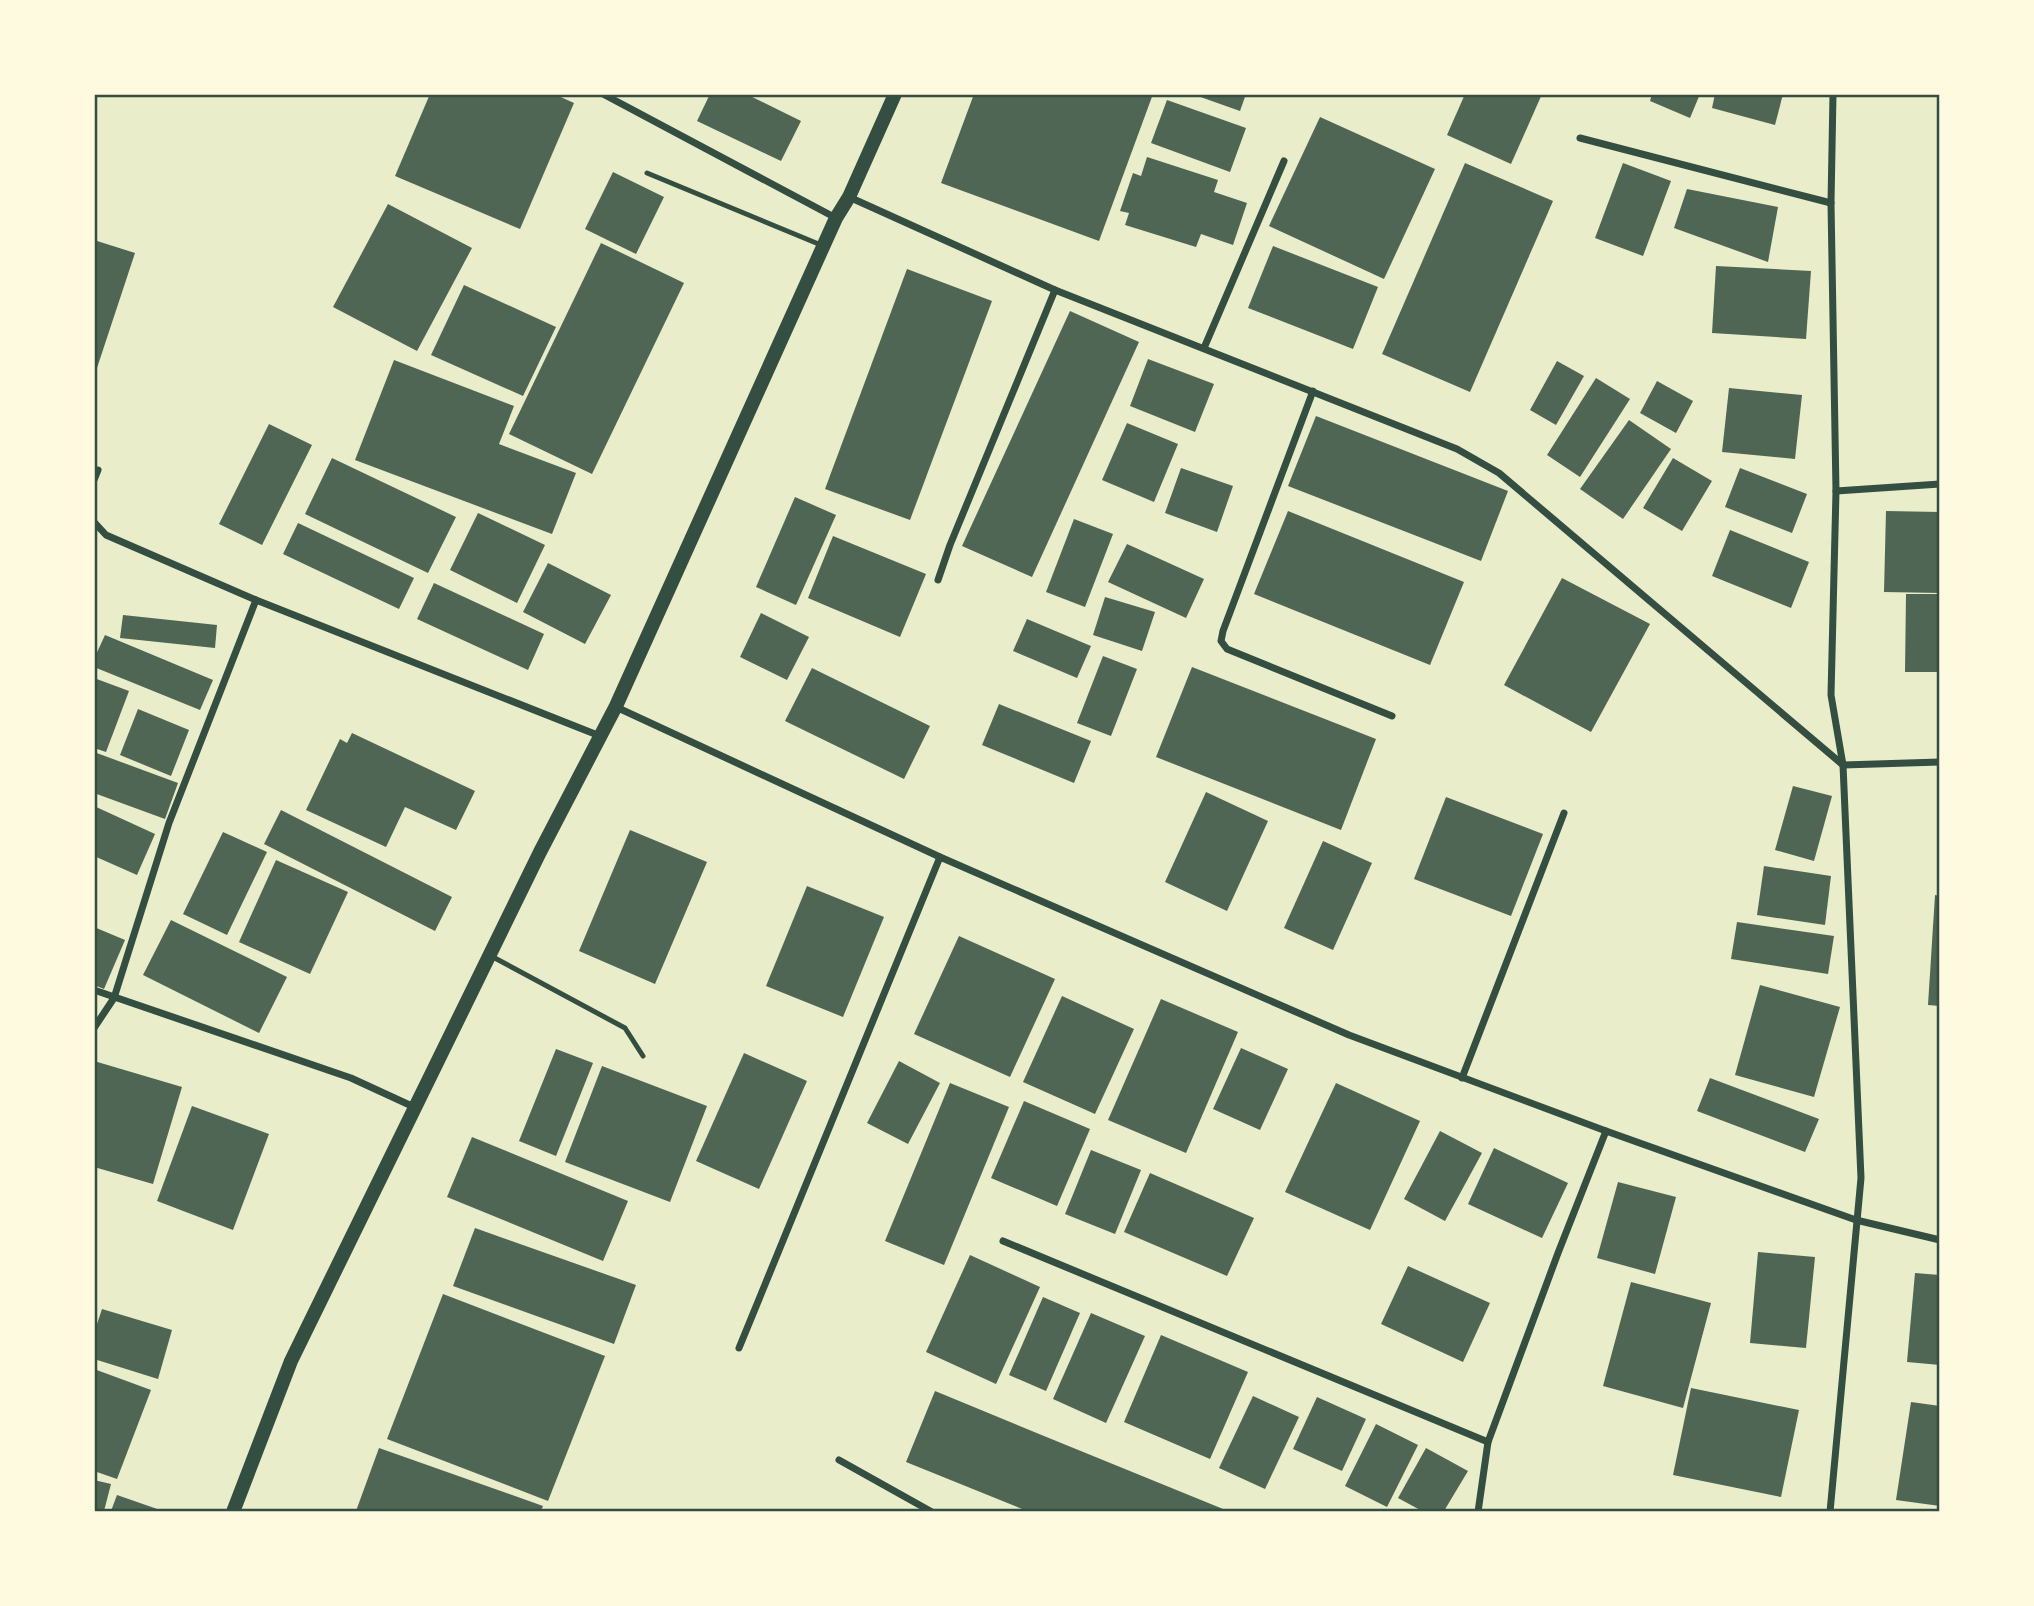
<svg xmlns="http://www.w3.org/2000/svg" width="2034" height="1606" viewBox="0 0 2034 1606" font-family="Signika,sans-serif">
<rect width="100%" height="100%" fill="#e9edc9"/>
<g fill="#4f6655">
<polygon points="430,94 554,94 574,103 520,229 395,176"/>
<polygon points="710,94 746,94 801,121 781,161 697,121"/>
<polygon points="974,94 1153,94 1099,241 941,183"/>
<polygon points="1192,94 1246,94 1240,111"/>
<polygon points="1465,94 1542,94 1511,164 1447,135"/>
<polygon points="1652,94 1700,94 1690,118 1650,101"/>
<polygon points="1715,94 1783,94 1775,125 1712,108"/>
<polygon points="1167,100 1246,128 1230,172 1151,143"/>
<polygon points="1320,117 1435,169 1384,279 1269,226"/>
<polygon points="1147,157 1218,180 1214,192 1247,203 1233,245 1201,234 1196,247 1125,225 1129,213 1120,211 1133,173 1141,176"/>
<polygon points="1465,163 1553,201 1470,392 1382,354"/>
<polygon points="1623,163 1671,181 1643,256 1595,238"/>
<polygon points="613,172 664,197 636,254 585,229"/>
<polygon points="1687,189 1778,207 1768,262 1674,228"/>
<polygon points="388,204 472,248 417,351 333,307"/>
<polygon points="94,240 135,253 95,374 94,374"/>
<polygon points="601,243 684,283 592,474 509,434"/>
<polygon points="1273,246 1378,287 1353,349 1248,308"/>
<polygon points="1716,266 1811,271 1806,339 1712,333"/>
<polygon points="907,269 992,301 910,520 825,489"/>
<polygon points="464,285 556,327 523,396 431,355"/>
<polygon points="1070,311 1139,342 1032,577 962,546"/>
<polygon points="1148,359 1214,384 1195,432 1130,406"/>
<polygon points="394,360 514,406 499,444 576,473 552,534 355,460"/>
<polygon points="1557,361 1584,376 1556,425 1530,410"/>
<polygon points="1596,378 1630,399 1580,477 1547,455"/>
<polygon points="1657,381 1693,401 1676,433 1640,413"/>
<polygon points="1729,388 1802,395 1795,459 1722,452"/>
<polygon points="1316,416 1508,491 1481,561 1288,486"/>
<polygon points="1629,420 1671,449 1623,519 1580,489"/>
<polygon points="1127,423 1178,444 1154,502 1102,480"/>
<polygon points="269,424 312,445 262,545 219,524"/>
<polygon points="332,458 456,517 428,573 305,514"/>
<polygon points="1673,458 1712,481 1682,531 1643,508"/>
<polygon points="1181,468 1233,486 1217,532 1165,513"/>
<polygon points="1740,468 1807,494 1792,533 1725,507"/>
<polygon points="795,497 836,515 796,605 756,587"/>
<polygon points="1288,511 1464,582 1430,665 1254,594"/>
<polygon points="1886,511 1940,512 1940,593 1884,592"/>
<polygon points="478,513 545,545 517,603 450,570"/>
<polygon points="1074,519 1113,534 1085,607 1046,592"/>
<polygon points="298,523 414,578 399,609 283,554"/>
<polygon points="1730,530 1809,562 1791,608 1712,576"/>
<polygon points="833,536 926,574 900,637 808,598"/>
<polygon points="1127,544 1204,579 1186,618 1108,582"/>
<polygon points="548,563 611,595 585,644 523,612"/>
<polygon points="1562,578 1650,624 1591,732 1504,685"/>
<polygon points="434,583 544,634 528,670 417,619"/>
<polygon points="1906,594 1940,594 1940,672 1905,672"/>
<polygon points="1105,597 1155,612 1142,651 1093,635"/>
<polygon points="761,613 809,637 787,680 740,657"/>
<polygon points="123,615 217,625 215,648 120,638"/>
<polygon points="1027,619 1091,646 1077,678 1013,651"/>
<polygon points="105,635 213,680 200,710 94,667 94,659"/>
<polygon points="1103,656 1137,669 1111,736 1077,723"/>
<polygon points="1192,667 1376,739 1341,830 1156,757"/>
<polygon points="812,668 930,726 904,779 785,721"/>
<polygon points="94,678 129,691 106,752 94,748"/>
<polygon points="999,704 1091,741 1074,783 982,745"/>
<polygon points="138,709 189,730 171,776 120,755"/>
<polygon points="352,733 475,791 456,830 405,807 386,847 306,810 340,739 347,743"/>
<polygon points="94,752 178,783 165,819 94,793"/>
<polygon points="1793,786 1832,796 1814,861 1775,850"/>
<polygon points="1206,792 1268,821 1227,911 1165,882"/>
<polygon points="1446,797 1543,834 1511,916 1414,879"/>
<polygon points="94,806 155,834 137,875 94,856"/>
<polygon points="281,810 452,897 435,931 264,844"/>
<polygon points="630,830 707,862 655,984 579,951"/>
<polygon points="223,832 267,852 227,935 183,914"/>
<polygon points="1323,841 1372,863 1333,950 1284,928"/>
<polygon points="276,860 348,892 310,974 239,942"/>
<polygon points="1764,866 1831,876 1825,925 1757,915"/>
<polygon points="807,886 884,917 843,1017 766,986"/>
<polygon points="1935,895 1940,896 1940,1006 1928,1005"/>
<polygon points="171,920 287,977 259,1033 143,975"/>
<polygon points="1737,922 1834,936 1828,974 1731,959"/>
<polygon points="94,927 125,940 104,989 94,985"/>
<polygon points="959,936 1055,979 1010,1077 914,1034"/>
<polygon points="1760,985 1840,1007 1814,1097 1735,1075"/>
<polygon points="1062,996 1134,1029 1095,1114 1023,1082"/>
<polygon points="1161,999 1238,1032 1186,1153 1108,1120"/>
<polygon points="1241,1048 1288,1069 1260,1130 1213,1109"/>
<polygon points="556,1049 593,1063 556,1156 519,1141"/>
<polygon points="744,1053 807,1081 759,1189 696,1161"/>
<polygon points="94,1061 182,1087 153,1184 94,1167"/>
<polygon points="899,1061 940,1083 908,1144 867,1123"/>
<polygon points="602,1066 707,1106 670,1202 565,1162"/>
<polygon points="1710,1078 1819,1119 1805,1152 1697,1111"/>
<polygon points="950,1083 1009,1107 944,1265 885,1241"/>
<polygon points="1336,1083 1420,1121 1370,1230 1285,1192"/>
<polygon points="1024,1101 1090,1129 1057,1206 991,1178"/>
<polygon points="192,1106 269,1134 233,1230 157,1201"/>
<polygon points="1440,1131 1482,1153 1445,1221 1404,1199"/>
<polygon points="472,1137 628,1201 603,1261 447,1197"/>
<polygon points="1494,1148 1568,1183 1542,1238 1468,1204"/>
<polygon points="1091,1150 1141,1170 1115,1234 1065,1214"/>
<polygon points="1150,1173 1254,1218 1227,1276 1124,1232"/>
<polygon points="1618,1182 1676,1197 1655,1274 1597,1258"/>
<polygon points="475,1228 636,1285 614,1344 453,1286"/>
<polygon points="1758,1252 1815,1257 1806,1348 1750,1343"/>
<polygon points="970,1255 1040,1287 996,1384 926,1352"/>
<polygon points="1408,1266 1490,1303 1463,1362 1381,1324"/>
<polygon points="1915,1273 1940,1275 1940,1365 1907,1362"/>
<polygon points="1631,1282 1711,1303 1683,1408 1603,1386"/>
<polygon points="443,1294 605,1356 548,1501 387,1439"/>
<polygon points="1043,1297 1080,1313 1046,1391 1009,1375"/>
<polygon points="102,1309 172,1330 158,1379 94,1359 94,1333"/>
<polygon points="1091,1313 1145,1336 1106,1423 1053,1399"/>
<polygon points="1161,1335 1248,1372 1210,1459 1124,1422"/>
<polygon points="94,1369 151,1390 117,1479 94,1471"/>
<polygon points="1691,1388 1799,1410 1781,1497 1673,1475"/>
<polygon points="935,1391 1044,1436 1228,1511 1027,1511 906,1462"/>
<polygon points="1253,1396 1299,1417 1265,1489 1219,1468"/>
<polygon points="1317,1397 1366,1419 1342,1471 1293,1449"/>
<polygon points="1911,1402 1940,1406 1940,1506 1896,1500"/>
<polygon points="1376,1424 1418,1445 1387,1507 1345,1486"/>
<polygon points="379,1448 543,1506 541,1511 356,1511"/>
<polygon points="1426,1448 1468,1471 1444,1511 1422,1511 1398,1498"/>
<polygon points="94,1480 111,1484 104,1511 94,1511"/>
<polygon points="117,1495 163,1511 111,1511"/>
</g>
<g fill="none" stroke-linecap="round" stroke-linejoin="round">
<g stroke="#344e41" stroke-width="5">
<polyline points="647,173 821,245"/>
<polyline points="491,956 625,1028 643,1056"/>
</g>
<g stroke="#344e41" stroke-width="7">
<polyline points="603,94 836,218"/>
<polyline points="1580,138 1831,203"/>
<polyline points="849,197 1055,290 1457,449 1499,473 1843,765 1940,762"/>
<polyline points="1204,348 1284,161"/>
<polyline points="1313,391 1223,631 1221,641 1227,649 1392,716"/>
<polyline points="94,480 98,470"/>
<polyline points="1836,491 1940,484"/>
<polyline points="94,522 106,535 256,600 600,736"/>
<polyline points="938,580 950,545 1055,290"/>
<polyline points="616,707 940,857 1349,1035 1606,1131 1856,1220 1940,1240"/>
<polyline points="94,990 351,1078 414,1107"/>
<polyline points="94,1028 114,998 169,823 256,600"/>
<polyline points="1462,1078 1564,813"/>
<polyline points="1003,1241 1488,1442"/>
<polyline points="739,1348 940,857"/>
<polyline points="839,1460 932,1512"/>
<polyline points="1478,1512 1488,1442 1558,1253 1606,1131"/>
<polyline points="1830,1512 1861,1178 1843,765 1831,695 1836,491 1831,203 1833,94"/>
</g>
<polyline stroke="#344e41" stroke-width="14" points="233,1512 291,1361 540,852 616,706 836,218 849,197 895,94"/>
</g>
<rect width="2034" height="1606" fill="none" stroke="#fefae0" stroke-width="192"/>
<rect x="96" y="96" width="1842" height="1414" fill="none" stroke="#344e41" stroke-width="2.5"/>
</svg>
